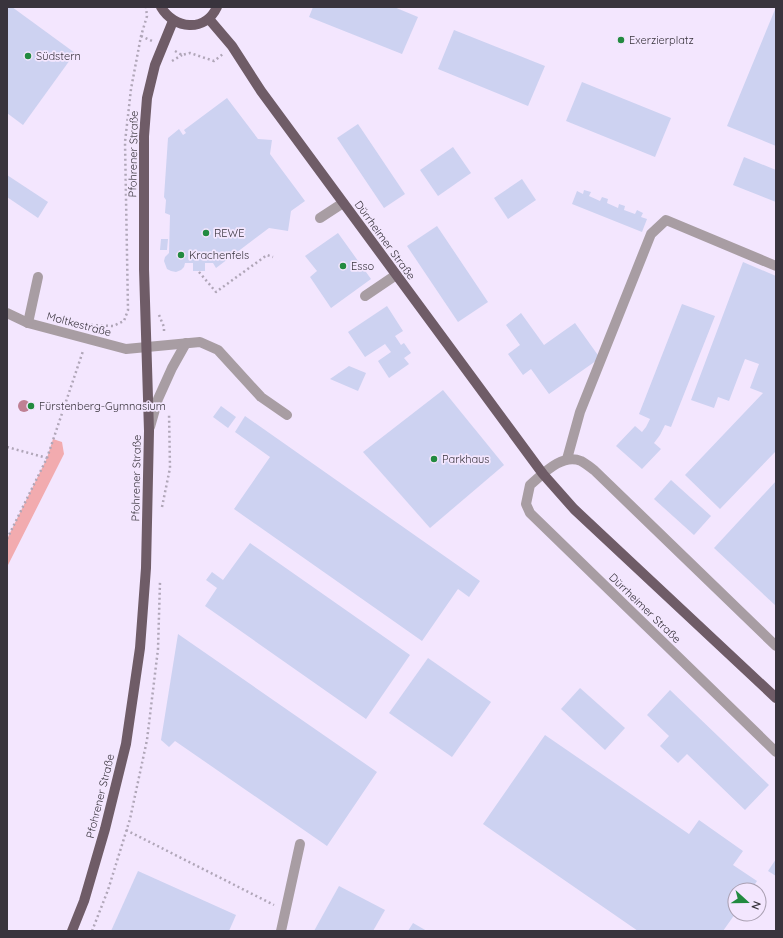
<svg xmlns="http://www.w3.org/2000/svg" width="783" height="938" viewBox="0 0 783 938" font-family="Quicksand,sans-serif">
<rect width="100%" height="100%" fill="#f3e6fe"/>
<polygon fill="#f2abaf" points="53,439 62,442 64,454 7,567 7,539 47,458"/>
<g fill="#cdd2f1">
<polygon points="7,7 12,7 75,53 23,125 7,113"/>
<polygon points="313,7 394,7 418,17 402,54 309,17"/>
<polygon points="776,7 776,146 727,126"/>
<polygon points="454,30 545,66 528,106 438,69"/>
<polygon points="582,82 671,118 655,157 566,121"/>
<polygon points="227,98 258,139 272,140 270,154 305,201 291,211 288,231 269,228 216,268 213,263 205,263 205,271 193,271 193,263 185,263 184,267 181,270 176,272 171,271 167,269 164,261 165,257 169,253 170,215 165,213 166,200 164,197 168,138 179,129 183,135 186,133 184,130"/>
<polygon points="358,124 405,194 384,208 337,138"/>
<polygon points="453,147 471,173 438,196 420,170"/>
<polygon points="744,157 776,170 776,202 733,185"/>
<polygon points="7,175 48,202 38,218 7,197"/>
<polygon points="522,179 536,200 508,219 494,198"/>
<polygon points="584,190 591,192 589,196 600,201 602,197 608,199 607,203 618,208 619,204 625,206 624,210 635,214 637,210 643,213 641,217 647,219 642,232 572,204 577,191 583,194"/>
<polygon points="437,226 488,302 458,322 407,246"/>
<polygon points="338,233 371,279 331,308 310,277 317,271 305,256"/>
<polygon points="161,239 168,239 167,250 160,250"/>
<polygon points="743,262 776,276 776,451 720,509 685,475 763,393 750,388 759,364 745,359 729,401 718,397 714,408 691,400"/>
<polygon points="682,304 715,316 671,427 665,425 660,435 654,443 661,449 642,469 616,446 635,426 642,432 646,427 650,419 639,414"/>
<polygon points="387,306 403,331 395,336 401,345 404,343 411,353 404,358 409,364 389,378 378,361 391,352 385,344 365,357 348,332"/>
<polygon points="521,313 544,345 575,323 600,358 549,394 531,369 523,375 508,354 520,345 506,325"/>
<polygon points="349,366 366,373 358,391 330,379"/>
<polygon points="443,390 504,465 430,528 363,452"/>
<polygon points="221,406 236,417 228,428 213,417"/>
<polygon points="245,416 480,581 469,597 458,589 422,641 234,509 270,457 235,432"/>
<polygon points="671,480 711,516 694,535 654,499"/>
<polygon points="776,481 776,606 714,548"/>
<polygon points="250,543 410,655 366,719 205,606 217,588 206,580 212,572 223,580"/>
<polygon points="178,634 377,772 327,846 175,741 169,747 161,740"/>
<polygon points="428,658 491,702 452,757 389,713"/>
<polygon points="580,688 625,728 605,750 561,709"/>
<polygon points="670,690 769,785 745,810 687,754 678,763 660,746 669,736 647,715"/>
<polygon points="545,735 689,834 699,820 743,851 733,865 757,881 751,890 735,890 735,914 723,931 638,931 483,824"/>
<polygon points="776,859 776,876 768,871"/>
<polygon points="138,871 236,915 229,931 111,931"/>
<polygon points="339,886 385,910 373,931 314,931"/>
<polygon points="413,923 427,931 408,931"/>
</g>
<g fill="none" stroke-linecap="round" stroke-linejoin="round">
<g stroke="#b0a6b8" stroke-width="2.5" stroke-dasharray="2 3" stroke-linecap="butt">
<polyline points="141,36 152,41"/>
<polyline points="175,51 182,55 190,53 214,61 223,54"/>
<polyline points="172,61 182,55"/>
<polyline points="199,272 216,292 267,255 273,257"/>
<polyline points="159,315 164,327 164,333"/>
<polyline points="91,325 113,326 124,321 128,310 125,142 131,89 141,36 147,16 146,7"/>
<polyline points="7,447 47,458"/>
<polyline points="162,507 170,468 169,413"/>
<polyline points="7,539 47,458 83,351"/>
<polyline points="126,830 274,905"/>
<polyline points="92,931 108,890 130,819 147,740 158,649 160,582"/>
</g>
<g stroke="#a89da3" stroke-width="10">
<polyline points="320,218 343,203"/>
<polyline points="365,296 396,275"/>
<polyline points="7,313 28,323 126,349 200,342 218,350 261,397 287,415"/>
<polyline points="28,323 38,277"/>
<polyline points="150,427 158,399 172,368 186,343"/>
<polyline points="567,459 580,412 651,234 666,220 776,266"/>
<path d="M776 646 594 470C590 467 585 463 581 461 562 453 543 474 530 485L526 504 530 513 776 752"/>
<polyline points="281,931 300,844"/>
</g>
<g stroke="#6f5c67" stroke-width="10">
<path d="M161 7C174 29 205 33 217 7"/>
<polyline points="209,19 232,46 261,91 543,474 574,509 776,698"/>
<polyline points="72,931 84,901 105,829 126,744 140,648 146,568 149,431 144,269 144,136 147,98 155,65 173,21"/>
</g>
</g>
<circle fill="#bf8094" cx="24" cy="406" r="6"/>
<g fill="#228a40" stroke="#f3e6fe" stroke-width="1.5">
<circle cx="621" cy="40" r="4"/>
<circle cx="28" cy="56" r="4"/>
<circle cx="206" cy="233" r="4"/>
<circle cx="181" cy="255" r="4"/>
<circle cx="343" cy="266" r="4"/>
<circle cx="31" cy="406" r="4"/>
<circle cx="434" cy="459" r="4"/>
</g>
<g text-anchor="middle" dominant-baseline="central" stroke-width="3.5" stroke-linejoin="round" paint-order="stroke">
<g font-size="11" fill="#39343d" stroke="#f3e6fe" text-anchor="start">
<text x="629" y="40">Exerzierplatz</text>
<text x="36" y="56">Südstern</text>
<text x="214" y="233">REWE</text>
<text x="189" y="255">Krachenfels</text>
<text x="351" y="266">Esso</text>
<text x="39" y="406">Fürstenberg-Gymnasium</text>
<text x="442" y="459">Parkhaus</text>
</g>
<g font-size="11" fill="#39343d" stroke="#f3e6fe">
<text transform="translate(133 154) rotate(-89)">Pfohrener Straße</text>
<text transform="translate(385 240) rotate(54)">Dürrheimer Straße</text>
<text transform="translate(79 324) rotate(15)">Moltkestraße</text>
<text transform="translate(136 478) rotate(-89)">Pfohrener Straße</text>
<text transform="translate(645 608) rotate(44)">Dürrheimer Straße</text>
<text transform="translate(100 796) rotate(-76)">Pfohrener Straße</text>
</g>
</g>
<rect width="783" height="938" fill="none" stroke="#39343d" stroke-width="16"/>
<g transform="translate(747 902) rotate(111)"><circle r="19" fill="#f3e6fe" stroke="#a99fb1"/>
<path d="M0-3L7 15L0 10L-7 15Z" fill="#228a40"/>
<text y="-6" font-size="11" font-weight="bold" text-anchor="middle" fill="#39343d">N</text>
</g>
</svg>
